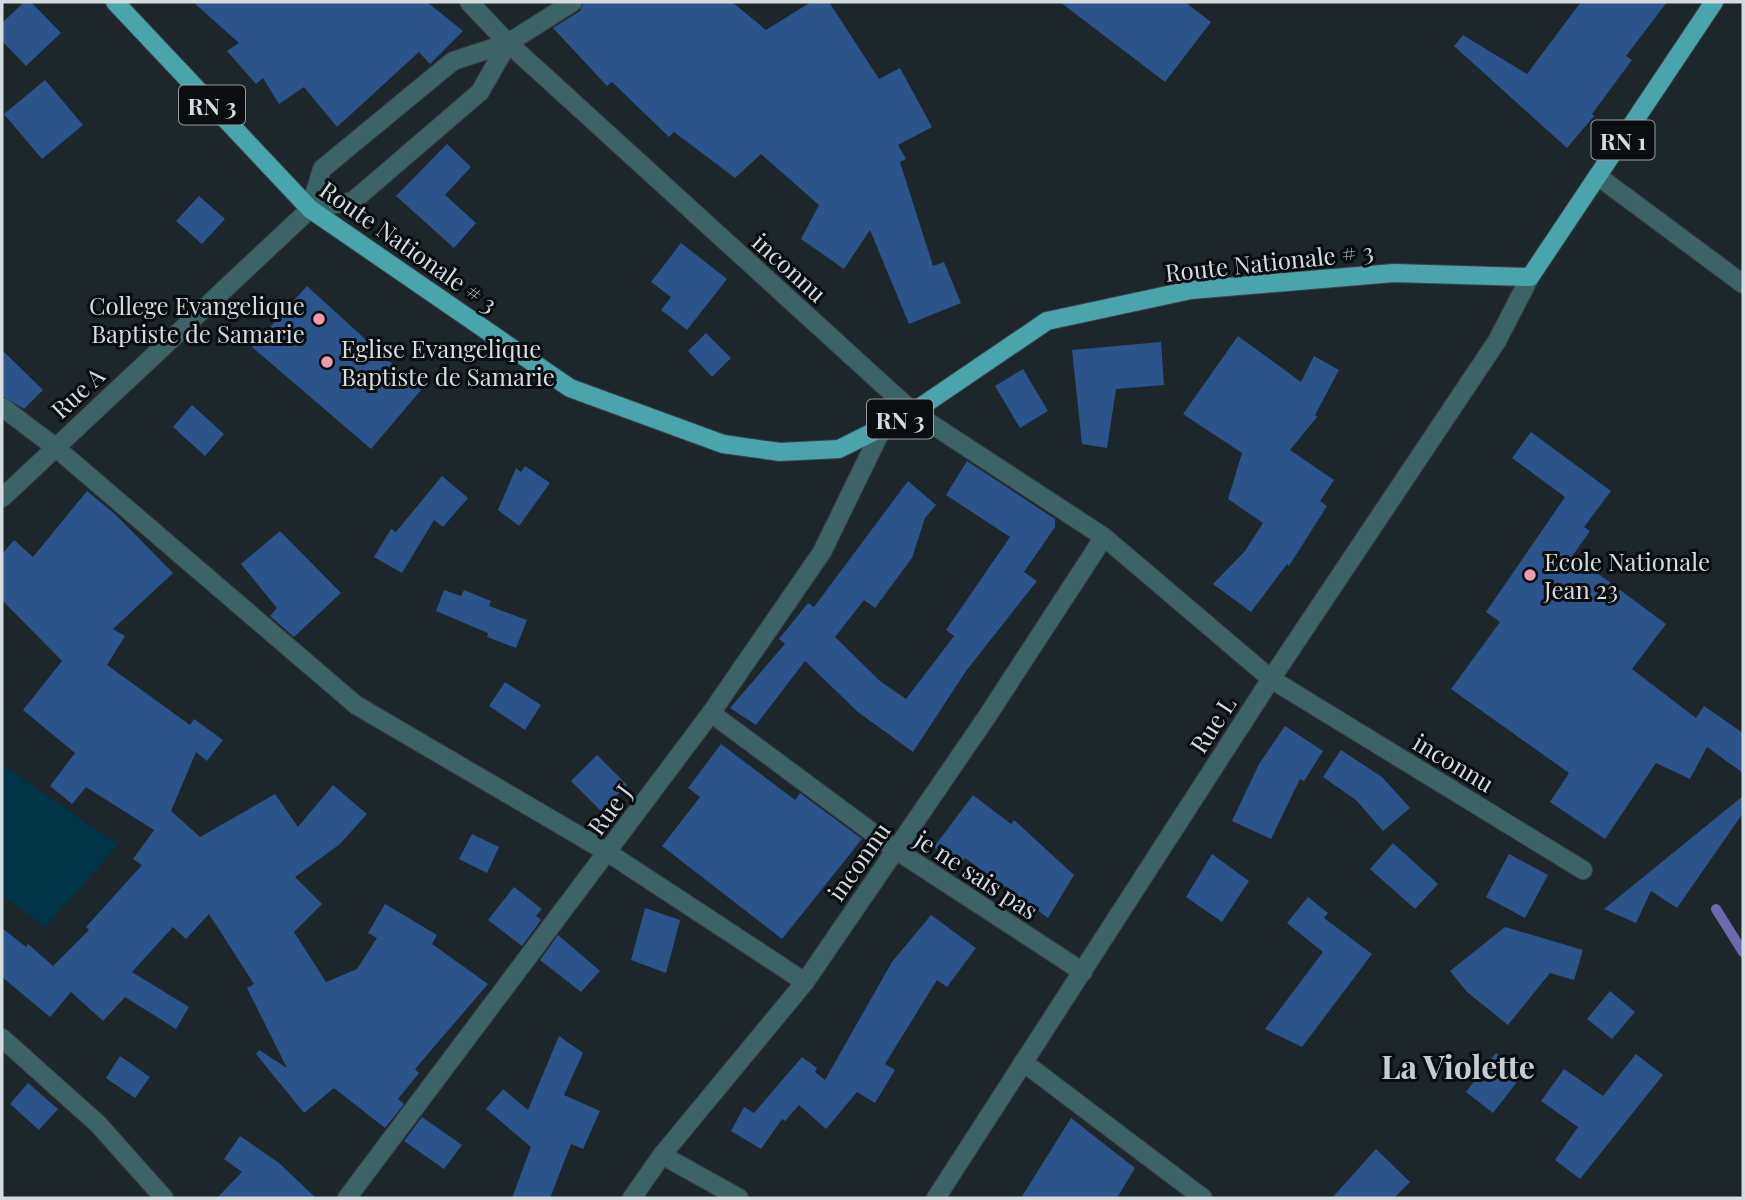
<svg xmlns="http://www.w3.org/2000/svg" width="1745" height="1200" viewBox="0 0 1745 1200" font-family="'Playfair Display',serif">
<rect width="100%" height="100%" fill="#1c262b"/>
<polygon fill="#003548" points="2,764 118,845 45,927 2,895"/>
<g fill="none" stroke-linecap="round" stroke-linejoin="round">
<polyline stroke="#6c6aac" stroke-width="10" points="1716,909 1743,952"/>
</g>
<g fill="#2b548b">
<polygon points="24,2 31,2 61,33 26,66 2,41 2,23"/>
<polygon points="193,2 427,2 463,31 430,64 419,52 337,127 304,87 279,104 263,78 256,84 227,51 239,43"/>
<polygon points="584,2 732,2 766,30 811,2 829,2 879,79 900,68 932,127 898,145 906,159 900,162 933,266 944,262 961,303 909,324 870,230 844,269 801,239 819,205 761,154 735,178 674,132 669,137 612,82 607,86 553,28 580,11"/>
<polygon points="1060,2 1185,2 1211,22 1165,82"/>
<polygon points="1581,2 1667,2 1626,56 1632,60 1592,114 1594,116 1567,148 1454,46 1463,35 1527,74"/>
<polygon points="45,80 83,125 42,159 4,114"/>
<polygon points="447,144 471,167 445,195 476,223 454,248 396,196"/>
<polygon points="199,196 225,219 202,244 176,221"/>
<polygon points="681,243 727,279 687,330 661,310 671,297 651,282"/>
<polygon points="307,286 421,390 371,449 252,347"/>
<polygon points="706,333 731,358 712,377 688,351"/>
<polygon points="1238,336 1301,382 1314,356 1339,370 1315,415 1317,417 1290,450 1334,480 1320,501 1327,506 1289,566 1287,564 1251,612 1213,584 1245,551 1263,523 1228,499 1242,453 1183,414"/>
<polygon points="1161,342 1164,385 1116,389 1107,448 1082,444 1072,350"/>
<polygon points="2,350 43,390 24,409 2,396"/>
<polygon points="1023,369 1048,411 1020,428 995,386"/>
<polygon points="192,405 224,434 205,456 173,427"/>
<polygon points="1531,432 1611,491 1584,527 1590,531 1573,555 1666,624 1632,669 1696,718 1704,706 1743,733 1743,773 1707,747 1690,779 1656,763 1605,839 1550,802 1569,773 1451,689 1500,622 1486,612 1565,497 1512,458"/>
<polygon points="967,461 1055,519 1055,527 1024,572 1037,581 966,671 913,752 858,712 805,661 756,725 730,708 785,644 779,639 808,603 814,607 908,481 936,505 925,518 912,558 875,608 864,600 835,637 880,681 906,699 954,636 946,630 1010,537 946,495"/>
<polygon points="525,466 550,483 519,526 498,510 516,468 521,472"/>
<polygon points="442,476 468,498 443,527 434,520 402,573 374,557 391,529 396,532"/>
<polygon points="87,491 116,515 173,573 113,629 125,636 107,665 190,725 194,719 223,740 207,761 196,752 171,811 200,837 275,794 298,827 333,785 367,814 340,844 295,877 322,904 294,932 326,982 357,969 377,938 368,933 385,904 437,935 432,944 488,984 415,1069 419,1073 398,1099 404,1104 385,1128 334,1088 304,1113 256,1054 259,1050 287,1068 247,988 254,984 209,914 186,939 173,927 132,972 189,1007 176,1029 125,997 103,1021 71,992 50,1017 2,977 2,928 26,947 28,944 53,966 89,930 86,927 142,865 133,859 154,830 86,787 72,804 50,786 75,753 23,710 62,661 2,600 2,554 14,540 33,557"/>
<polygon points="280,531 341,593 294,637 270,616 277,608 241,564"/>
<polygon points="444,590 461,596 464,590 491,601 489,606 527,620 516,648 487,637 488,633 436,611"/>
<polygon points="505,682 541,705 525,730 489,706"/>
<polygon points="1285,726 1323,751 1304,781 1300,779 1271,839 1232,821 1259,764"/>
<polygon points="721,744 795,800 800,793 862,839 782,939 662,846 700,797 688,788"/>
<polygon points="1341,750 1382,777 1410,808 1383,831 1356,800 1323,777"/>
<polygon points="597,755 627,785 601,811 571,781"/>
<polygon points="973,795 1011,824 1014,820 1074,875 1048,918 965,858 959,866 934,847"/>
<polygon points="1743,796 1743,813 1677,908 1651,891 1636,923 1604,909"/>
<polygon points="472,834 499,847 487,873 459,859"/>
<polygon points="1393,843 1438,884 1415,909 1370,869"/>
<polygon points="1212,854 1249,881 1222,922 1186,897"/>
<polygon points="1509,854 1548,875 1525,918 1486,897"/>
<polygon points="514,887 542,909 536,916 541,920 522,946 488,920"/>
<polygon points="1308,897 1328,913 1324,918 1372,954 1302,1047 1265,1029 1323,952 1287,923"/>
<polygon points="645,908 680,920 666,973 631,960"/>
<polygon points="931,915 976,948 947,987 937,980 885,1064 895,1070 875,1103 857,1092 826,1129 799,1105 785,1121 782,1119 761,1149 731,1131 744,1107 754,1113 802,1057 817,1068 815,1072 825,1080 892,962"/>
<polygon points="1505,927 1583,950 1574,980 1550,973 1508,1025 1467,992 1450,971"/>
<polygon points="558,935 600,971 581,992 540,960"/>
<polygon points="1610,991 1635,1012 1612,1039 1587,1019"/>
<polygon points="559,1036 583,1053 564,1095 600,1111 583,1149 571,1144 550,1198 512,1198 531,1147 486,1109 503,1089 528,1110"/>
<polygon points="1496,1053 1523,1074 1493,1113 1466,1092"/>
<polygon points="1636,1054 1663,1075 1580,1179 1555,1160 1578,1127 1541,1101 1564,1069 1603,1096"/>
<polygon points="120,1056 150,1077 135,1098 106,1078"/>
<polygon points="28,1083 58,1109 39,1130 10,1104"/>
<polygon points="422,1117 462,1145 444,1169 404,1141"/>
<polygon points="1071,1118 1135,1168 1117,1198 1021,1198"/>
<polygon points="240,1136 279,1163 316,1198 217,1198 242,1172 224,1159"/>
<polygon points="1376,1149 1410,1182 1394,1198 1332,1198"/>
</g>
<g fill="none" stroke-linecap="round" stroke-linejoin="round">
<g stroke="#3a4348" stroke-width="20">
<g id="service">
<polyline points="1599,177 1743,284"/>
<polyline points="55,447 356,705 607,852 805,982"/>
<polyline points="2,1038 98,1124 164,1198"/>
<polyline points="662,1155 739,1198"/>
</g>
</g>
<g stroke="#3a4348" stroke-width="20">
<g id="minor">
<polyline points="469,2 508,43 913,412 1104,537 1271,679 1583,870"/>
<polyline points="2,407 55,447"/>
<polyline points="711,713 896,850 1083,972"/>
<polyline points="1023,1062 1203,1198"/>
<polyline points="347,1198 711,713 822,552 882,429"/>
<polyline points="632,1198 662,1155 805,982 986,718 1104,537"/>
</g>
</g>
<g stroke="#3a4348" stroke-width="20">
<g id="tertiary">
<polyline points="310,209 353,201 480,92 508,43"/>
<polyline points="2,498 310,209 322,169 453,61 508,43 573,2"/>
<polyline points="936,1198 1271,679 1497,341 1530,277"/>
</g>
</g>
<g stroke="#3a4348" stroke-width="20">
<polyline id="primary" points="115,2 310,209 570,388 723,444 780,452 839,449 913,412 1047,321 1191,290 1394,273 1530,277 1714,2"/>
</g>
<use href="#service" stroke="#3c6467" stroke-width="18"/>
<use href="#minor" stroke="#3c6467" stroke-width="18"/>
<use href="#tertiary" stroke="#3c6467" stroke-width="18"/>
<use href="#primary" stroke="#4aa4ab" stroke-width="18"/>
</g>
<g fill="#f29aae" stroke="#0a0e10" stroke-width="2.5">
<circle cx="319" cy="319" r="7"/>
<circle cx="327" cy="362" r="7"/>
<circle cx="1530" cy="575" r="7"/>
</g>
<g text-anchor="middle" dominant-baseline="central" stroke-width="6" stroke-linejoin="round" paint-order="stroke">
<g fill="#0a0e10" stroke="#989ea1" stroke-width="2">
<rect x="179" y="85.5" width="66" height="39" rx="5"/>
<rect x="1591.5" y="120.5" width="63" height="39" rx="5"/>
<rect x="867" y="399.5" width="66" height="39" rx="5"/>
</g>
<g font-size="23" font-weight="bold" fill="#d5dcdf">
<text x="212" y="105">RN 3</text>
<text x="1623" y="140">RN 1</text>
<text x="900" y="419">RN 3</text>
</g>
<g font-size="24" fill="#d5dcdf" stroke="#0a0e10">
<text transform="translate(409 246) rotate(35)">Route Nationale # 3</text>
<text transform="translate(1269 261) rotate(-6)">Route Nationale # 3</text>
<text transform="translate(790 267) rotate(42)">inconnu</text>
<text transform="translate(77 392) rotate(-43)">Rue A</text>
<text transform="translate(1212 724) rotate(-57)">Rue L</text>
<text transform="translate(1454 762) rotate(31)">inconnu</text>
<text transform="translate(609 809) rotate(-53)">Rue J</text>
<text transform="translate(858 861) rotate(-55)">inconnu</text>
<text transform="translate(977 874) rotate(33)">je ne sais pas</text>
</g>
<g font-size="24" fill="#d5dcdf" stroke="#0a0e10" text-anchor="start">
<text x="305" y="305" text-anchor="end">College Evangelique<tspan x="305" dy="28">Baptiste de Samarie</tspan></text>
<text x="341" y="348">Eglise Evangelique<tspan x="341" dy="28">Baptiste de Samarie</tspan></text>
<text x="1544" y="561">Ecole Nationale<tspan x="1544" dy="28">Jean 23</tspan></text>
</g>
<g font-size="32" font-weight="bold" fill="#c2ced4" stroke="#0a0e10">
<text x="1458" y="1065">La Violette</text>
</g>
</g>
<rect width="1745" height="1200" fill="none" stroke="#d5dcdf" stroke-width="7"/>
</svg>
